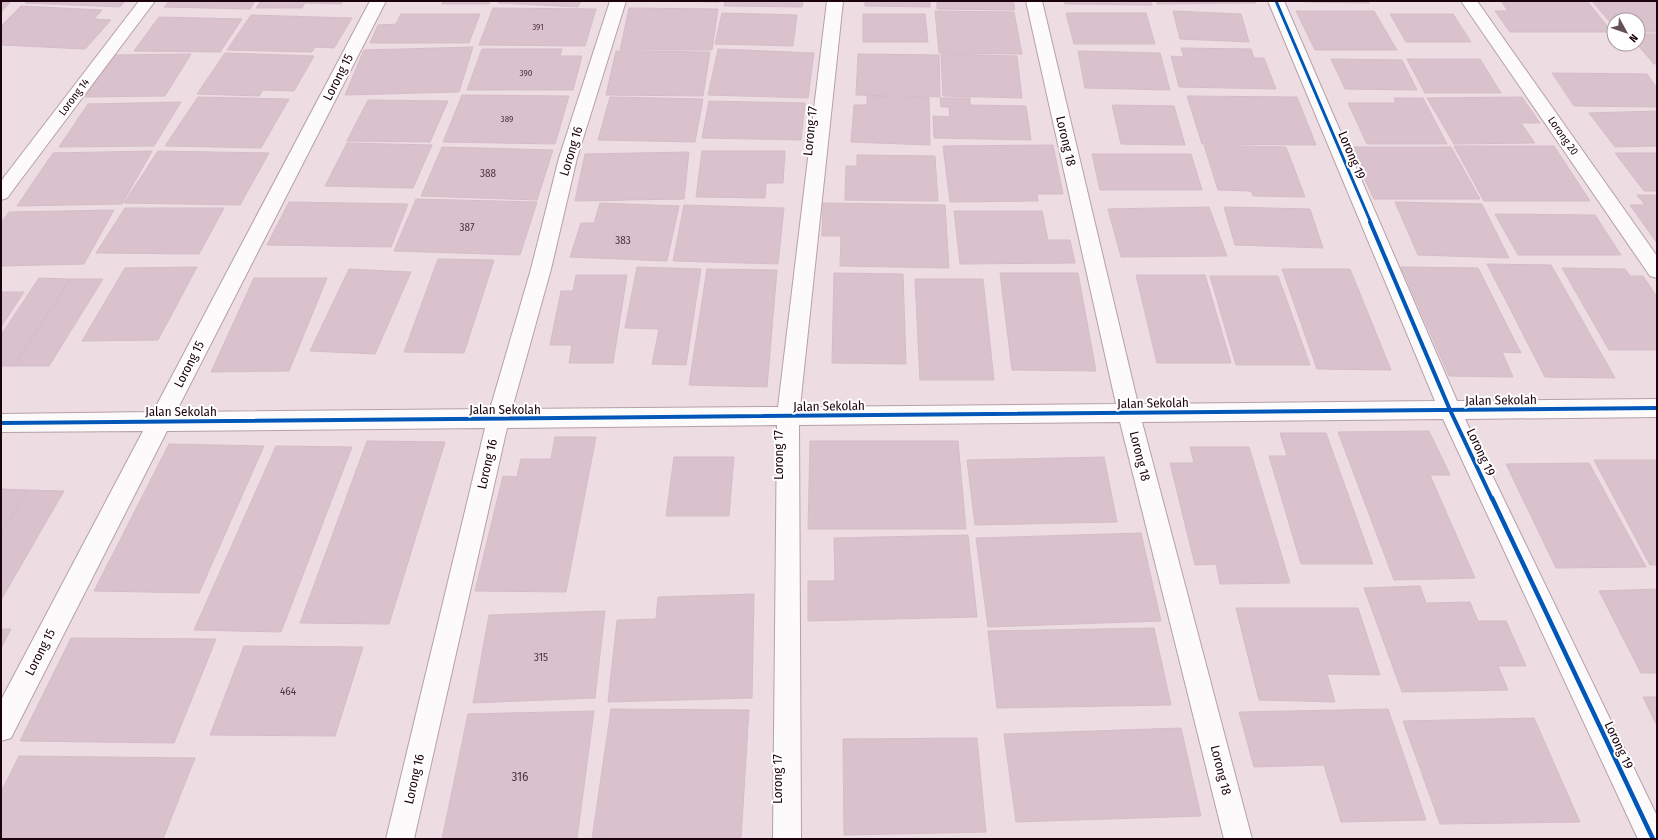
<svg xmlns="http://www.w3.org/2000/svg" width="1658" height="840" viewBox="0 0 1658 840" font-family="'Fira Sans Condensed',sans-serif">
<rect width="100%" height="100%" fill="#eedce3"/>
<g fill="#dac2cc" stroke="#d4bdc6">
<polygon points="1,1 11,1 1,12"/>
<polygon points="27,1 125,1 120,7 25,3"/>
<polygon points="169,1 255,1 250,9 164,7"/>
<polygon points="261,1 343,1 341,4 305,3 302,8 256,8"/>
<polygon points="443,1 490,1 489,4 442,4"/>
<polygon points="499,1 581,1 578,7 498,3"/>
<polygon points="663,1 719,1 718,2"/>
<polygon points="725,1 803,1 802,7 724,6"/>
<polygon points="865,1 930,1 930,7 865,6"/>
<polygon points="937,1 1013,1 1015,10 937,9"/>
<polygon points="1064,1 1150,1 1152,5 1065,4"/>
<polygon points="1156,1 1255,1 1256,3 1157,4"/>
<polygon points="1304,1 1368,1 1369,3 1304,2"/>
<polygon points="1501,1 1587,1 1612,32 1510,32 1495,11 1508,11"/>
<polygon points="1593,2 1657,2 1657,32 1638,32 1638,20 1614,20 1614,27"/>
<polygon points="21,6 102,10 94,19 111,20 85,49 1,45 1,26"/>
<polygon points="493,8 596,9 585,46 479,45"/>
<polygon points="629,8 718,9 712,50 620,50"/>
<polygon points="935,11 1014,12 1022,54 939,53"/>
<polygon points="1173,11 1241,14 1249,42 1180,39"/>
<polygon points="1296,11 1374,11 1397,50 1315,50"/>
<polygon points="722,13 797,15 793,46 715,44"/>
<polygon points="1066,13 1146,13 1155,44 1074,44"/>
<polygon points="401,14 480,14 469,43 370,43 378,25 396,24"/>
<polygon points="863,14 925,14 928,42 863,42"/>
<polygon points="1390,14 1453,14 1471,42 1406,42"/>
<polygon points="251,15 352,18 334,48 315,47 312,52 227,50"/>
<polygon points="159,17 242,19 220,52 134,51"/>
<polygon points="1638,34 1657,34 1657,64 1654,64 1637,44"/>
<polygon points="473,47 459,92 345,95 364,50"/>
<polygon points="1181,48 1251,49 1254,58 1264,58 1276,89 1179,87 1171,56 1184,57"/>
<polygon points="482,49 562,49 560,56 582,56 573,90 467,90"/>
<polygon points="718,49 814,53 808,98 708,95"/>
<polygon points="616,51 710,52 703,96 606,95"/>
<polygon points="1078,51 1160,53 1170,90 1085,88"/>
<polygon points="225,53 314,56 294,91 263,90 259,96 197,94"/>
<polygon points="191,54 165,96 85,97 114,55"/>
<polygon points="858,54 939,55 940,97 856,95"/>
<polygon points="941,54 1017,56 1022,98 943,96"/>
<polygon points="1331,59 1402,60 1417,90 1345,89"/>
<polygon points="1407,59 1480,59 1501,93 1425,93"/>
<polygon points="1552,73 1647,74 1657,88 1657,107 1574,106"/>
<polygon points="462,95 569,96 555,144 443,142"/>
<polygon points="867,96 929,98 930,145 851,142 854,105 867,105"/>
<polygon points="1187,96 1297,97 1316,145 1202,144"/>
<polygon points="198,97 289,99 261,148 165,146"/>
<polygon points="610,97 703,99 695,142 598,140"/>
<polygon points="1522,97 1540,123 1521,123 1535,143 1454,144 1427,98"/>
<polygon points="940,98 970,98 970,105 1026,106 1031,140 934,138 933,116 950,117 949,107 941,107"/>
<polygon points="1394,98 1423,98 1447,144 1367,144 1348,103 1396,103"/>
<polygon points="368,100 448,101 430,142 347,141"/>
<polygon points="709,101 805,103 801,140 702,138"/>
<polygon points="181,102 154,146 59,147 88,104"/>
<polygon points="1112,105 1174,106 1185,145 1121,144"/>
<polygon points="1657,111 1657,146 1615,147 1589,113"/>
<polygon points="347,143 432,145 413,188 325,186"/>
<polygon points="1053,145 1063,194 1037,194 1038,201 950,202 943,146"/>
<polygon points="1204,145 1286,147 1305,197 1253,196 1251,191 1218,190"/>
<polygon points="1454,146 1554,146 1590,201 1484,201"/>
<polygon points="442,147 553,150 537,200 421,196"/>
<polygon points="1350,147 1451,147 1480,199 1374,199"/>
<polygon points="152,151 122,204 17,206 53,153"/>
<polygon points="158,151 269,153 240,205 124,203"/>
<polygon points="702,151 785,151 783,183 766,183 765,198 696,197"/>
<polygon points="689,152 684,199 575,201 585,154"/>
<polygon points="1615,153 1657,153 1657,191 1644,191"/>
<polygon points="1092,154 1191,154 1202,190 1100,190"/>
<polygon points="857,155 935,156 938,201 845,200 846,166 857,166"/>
<polygon points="1637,195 1657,195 1657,243 1630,205 1645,205"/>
<polygon points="416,199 537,202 520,255 394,251"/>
<polygon points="289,202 408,204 391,247 267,245"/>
<polygon points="1395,202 1482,204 1509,258 1418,255"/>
<polygon points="600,203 679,206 667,261 570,257 581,223 594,223"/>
<polygon points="823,203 945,205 949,268 840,266 841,236 822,236"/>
<polygon points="684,205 784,208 778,264 673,261"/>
<polygon points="1209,207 1227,256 1121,257 1108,209"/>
<polygon points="1224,207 1310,209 1323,248 1235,245"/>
<polygon points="125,208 224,208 199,254 96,253"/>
<polygon points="114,210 84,264 1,266 1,223 9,212"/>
<polygon points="954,211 1042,211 1048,240 1070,240 1075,263 960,264"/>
<polygon points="1495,214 1595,215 1621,255 1518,255"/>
<polygon points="438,259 494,260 464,353 404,352"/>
<polygon points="1487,264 1551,265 1615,378 1545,377"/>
<polygon points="197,267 158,340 82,341 125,268"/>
<polygon points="637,267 701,269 686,365 652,364 659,329 625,328"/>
<polygon points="1401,267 1478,268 1521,353 1502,352 1513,377 1449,376"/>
<polygon points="1562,268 1625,269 1630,276 1643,276 1657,297 1657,350 1609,350"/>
<polygon points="349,269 411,272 375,354 310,351"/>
<polygon points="707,269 777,270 767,387 689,385"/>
<polygon points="1282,269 1350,269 1391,370 1317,369"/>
<polygon points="834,273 903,274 906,364 832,363"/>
<polygon points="1000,273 1078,273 1096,371 1012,370"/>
<polygon points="576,275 627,275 613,363 569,363 572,345 550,345 561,291 573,291"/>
<polygon points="1136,275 1205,275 1231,363 1157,363"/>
<polygon points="1210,276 1278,276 1310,365 1236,365"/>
<polygon points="39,278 70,279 14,366 1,366 1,335"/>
<polygon points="254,278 327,278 289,371 211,372"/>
<polygon points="70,279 103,279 49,366 14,366"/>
<polygon points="915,279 983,279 994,380 920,380"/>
<polygon points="1,292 24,292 1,327"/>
<polygon points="1429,431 1450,475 1430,475 1475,578 1394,580 1338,432"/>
<polygon points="1280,433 1326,433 1373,564 1301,564 1269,456 1287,456"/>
<polygon points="555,437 596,437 566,592 475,591 503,476 517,477 521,459 551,459"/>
<polygon points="367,441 445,442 389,624 300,623"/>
<polygon points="810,441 958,441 966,529 808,529"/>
<polygon points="169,444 264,446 199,593 94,591"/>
<polygon points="276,446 352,447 281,632 194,630"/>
<polygon points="1190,447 1249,447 1290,583 1220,584 1216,564 1195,565 1170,463 1194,463"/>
<polygon points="674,457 734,457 729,516 666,516"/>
<polygon points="1104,457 1117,522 975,525 967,460"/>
<polygon points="1594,460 1657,460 1657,565 1650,565"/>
<polygon points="1589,463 1646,567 1556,568 1506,464"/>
<polygon points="1,489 27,490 1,534"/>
<polygon points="27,490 64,491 1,600 1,534"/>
<polygon points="1141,533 1161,621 988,627 976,538"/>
<polygon points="968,535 977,617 808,621 808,581 835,581 834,538"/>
<polygon points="1420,586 1426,603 1470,602 1478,621 1506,621 1526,666 1498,666 1508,690 1402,692 1364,588"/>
<polygon points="1657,589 1657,673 1641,673 1599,591"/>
<polygon points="754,594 752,698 608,702 617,620 656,619 658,597"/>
<polygon points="1236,608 1358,608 1380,675 1327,674 1335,702 1259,700"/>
<polygon points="605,611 595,698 473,703 489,615"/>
<polygon points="1154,628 1171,705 997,708 988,631"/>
<polygon points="1,629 11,629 1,648"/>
<polygon points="71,638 216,639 174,743 20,741"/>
<polygon points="244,646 363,647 335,736 210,735"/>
<polygon points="1643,697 1657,697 1657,726"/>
<polygon points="611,709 749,710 741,839 592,839"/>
<polygon points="1388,709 1426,820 1341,822 1324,765 1254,767 1239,712"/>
<polygon points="594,711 577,839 442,839 468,714"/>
<polygon points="1534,718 1580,822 1440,824 1403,721"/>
<polygon points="1181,728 1201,816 1016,822 1004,734"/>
<polygon points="977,738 986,832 844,835 843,739"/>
<polygon points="19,756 195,758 163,839 1,839 1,792"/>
</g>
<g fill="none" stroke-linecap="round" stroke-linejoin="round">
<g stroke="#b6a0a9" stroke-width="2">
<g id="street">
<polygon points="139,1 155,1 7,198 1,200 1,181"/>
<polygon points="370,1 386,1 176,412 490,409 531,269 559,158 610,1 626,1 577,158 551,269 512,409 778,407 827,1 843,1 800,407 1116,404 1026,1 1042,1 1138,404 1435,401 1268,1 1284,1 1457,401 1657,399 1657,417 1465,419 1657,816 1657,839 1638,839 1443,419 1142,422 1252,839 1224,839 1120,422 799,425 801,839 773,839 777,425 507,428 414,839 386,839 485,428 167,431 11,738 1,741 1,700 143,431 1,432 1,414 153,412"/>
<polygon points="1461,1 1477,1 1657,256 1657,278 1650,276"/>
</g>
</g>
<use href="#street" fill="#fcfafb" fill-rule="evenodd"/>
<g stroke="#fff" stroke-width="5">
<polyline id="cycleway-far2" points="1276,1 1371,223"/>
</g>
<g stroke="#fff" stroke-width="6">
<g id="cycleway-far1">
<polyline points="1370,222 1450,410 1492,499"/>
<polyline points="1,423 1657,408"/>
</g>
</g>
<g stroke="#fff" stroke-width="7">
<polyline id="cycleway" points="1492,498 1653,839"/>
</g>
<use href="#cycleway-far2" stroke="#0057b8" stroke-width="3"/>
<use href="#cycleway-far1" stroke="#0057b8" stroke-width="4"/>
<use href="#cycleway" stroke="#0057b8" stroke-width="4.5"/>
</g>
<g text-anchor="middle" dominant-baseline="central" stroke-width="4" stroke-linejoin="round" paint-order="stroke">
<g font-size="9" fill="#4e3540">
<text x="538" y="27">391</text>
<text x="526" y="73">390</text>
<text x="507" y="119">389</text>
</g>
<g font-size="11" fill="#1d030f" stroke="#fff">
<text transform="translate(74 97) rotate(-53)">Lorong 14</text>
<text transform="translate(1563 136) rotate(55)">Lorong 20</text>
</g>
<g font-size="11" fill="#4e3540">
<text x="488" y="173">388</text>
<text x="467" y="227">387</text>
<text x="623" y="240">383</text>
<text x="541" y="657">315</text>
<text x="288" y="691">464</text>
</g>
<g font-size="13" fill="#1d030f" stroke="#fff">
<text transform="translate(338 77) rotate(-63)">Lorong 15</text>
<text transform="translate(810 131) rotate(-84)">Lorong 17</text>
<text transform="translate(1066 141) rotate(77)">Lorong 18</text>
<text transform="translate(571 151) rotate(-73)">Lorong 16</text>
<text transform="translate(1352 155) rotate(67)">Lorong 19</text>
<text transform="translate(189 364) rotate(-63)">Lorong 15</text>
<text transform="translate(1501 400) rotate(-1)">Jalan Sekolah</text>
<text transform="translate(1153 403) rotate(-1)">Jalan Sekolah</text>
<text transform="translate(829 406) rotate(-1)">Jalan Sekolah</text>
<text x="505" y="409">Jalan Sekolah</text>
<text x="181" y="411">Jalan Sekolah</text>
<text transform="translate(1481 452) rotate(65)">Lorong 19</text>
<text transform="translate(778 455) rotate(-90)">Lorong 17</text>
<text transform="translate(1140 456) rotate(76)">Lorong 18</text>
<text transform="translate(487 464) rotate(-77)">Lorong 16</text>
<text transform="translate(40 652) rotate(-63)">Lorong 15</text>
<text transform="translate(1619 745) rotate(65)">Lorong 19</text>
<text transform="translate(1221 770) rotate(76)">Lorong 18</text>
<text transform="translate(414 779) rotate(-77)">Lorong 16</text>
<text transform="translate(777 779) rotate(-90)">Lorong 17</text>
</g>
<g font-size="13" fill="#4e3540">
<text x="520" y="776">316</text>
</g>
</g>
<rect width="1658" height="840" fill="none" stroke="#1d030f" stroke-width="4"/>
<g transform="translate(1626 32) rotate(130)"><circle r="19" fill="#ffffff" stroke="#a59a9f"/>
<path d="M0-3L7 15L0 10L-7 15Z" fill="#664f59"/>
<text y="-6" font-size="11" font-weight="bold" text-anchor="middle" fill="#1d030f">N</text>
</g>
</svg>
